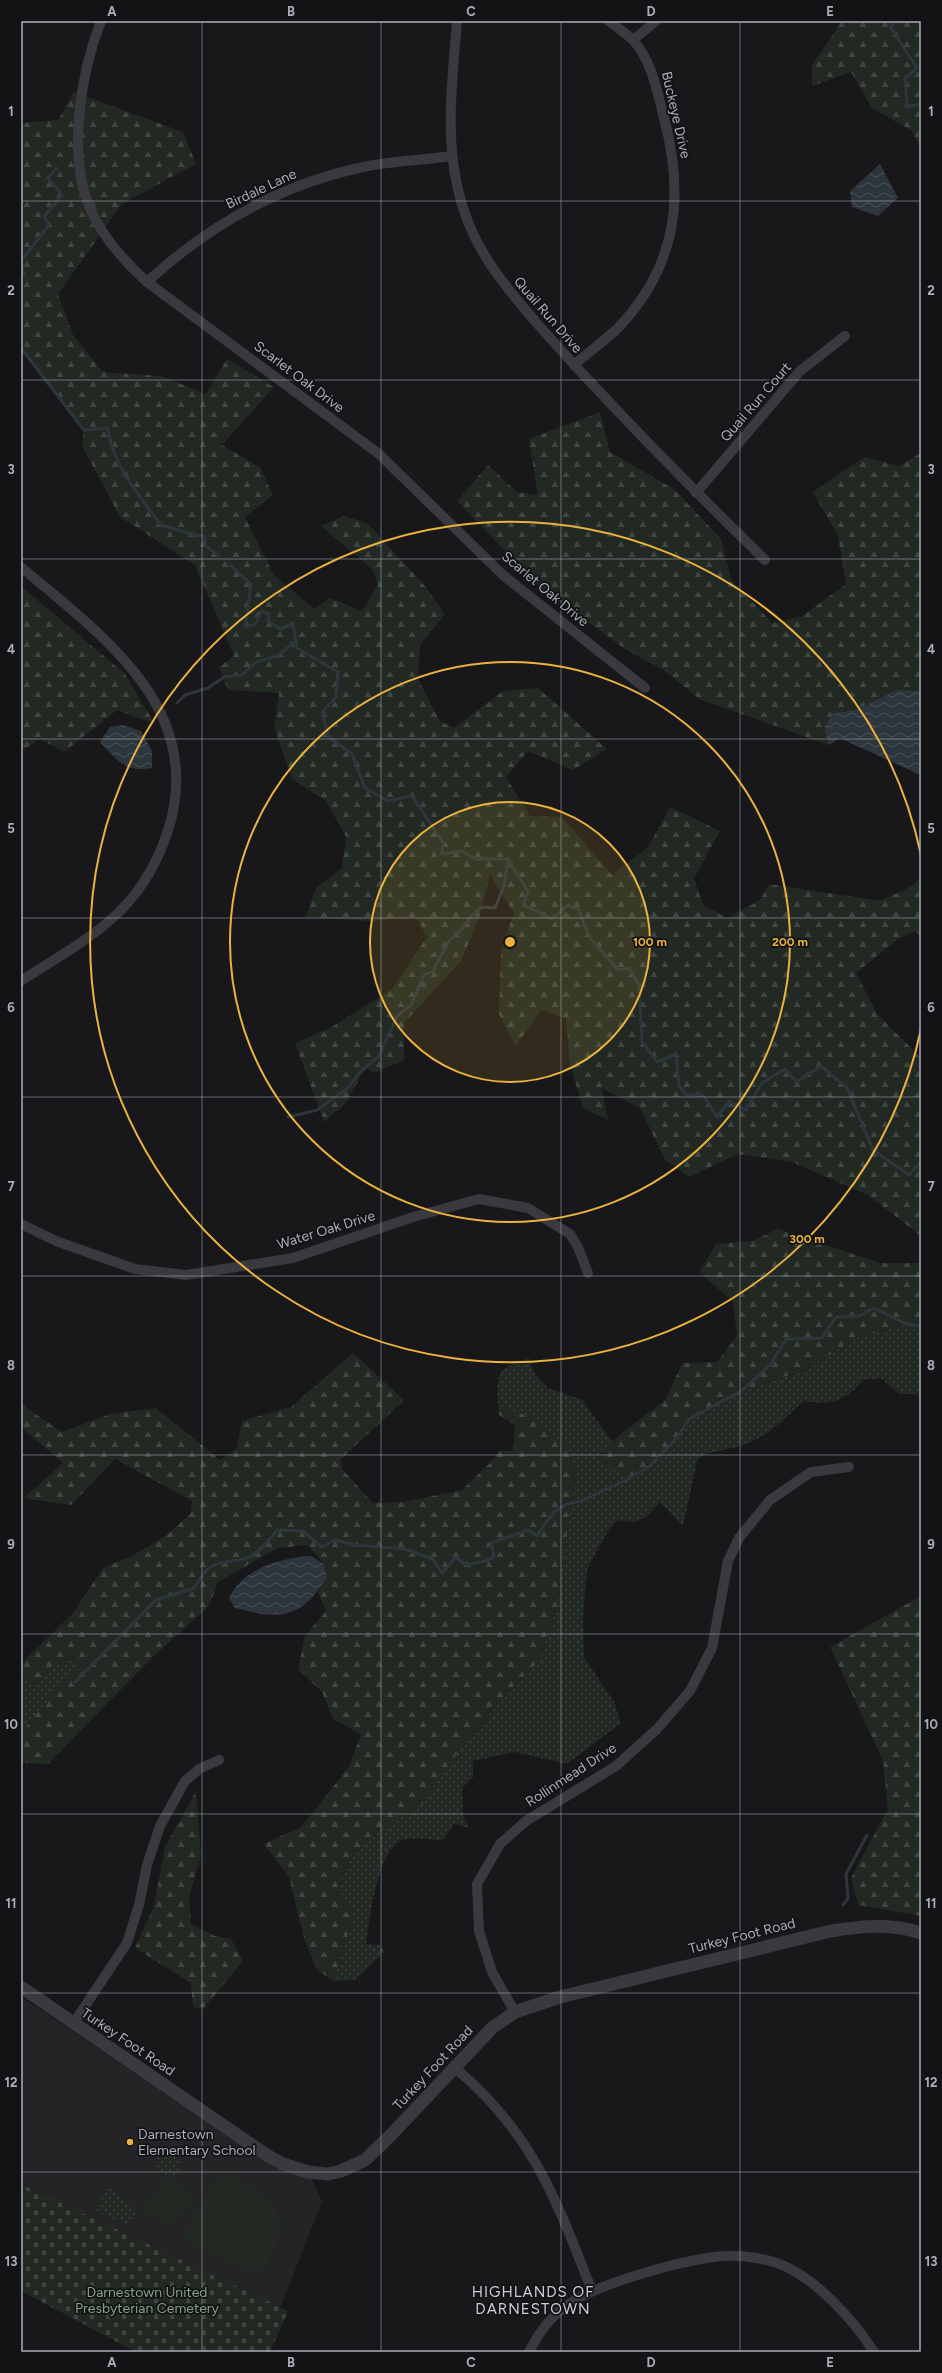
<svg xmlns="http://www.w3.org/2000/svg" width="942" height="2373" viewBox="0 0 942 2373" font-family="Figtree,sans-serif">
<defs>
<pattern id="grass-dots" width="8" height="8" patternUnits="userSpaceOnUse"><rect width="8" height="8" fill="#222923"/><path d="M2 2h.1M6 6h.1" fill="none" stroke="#3f4641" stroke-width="1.8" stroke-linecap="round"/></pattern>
<pattern id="forest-firs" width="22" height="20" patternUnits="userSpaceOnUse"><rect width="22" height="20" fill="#222923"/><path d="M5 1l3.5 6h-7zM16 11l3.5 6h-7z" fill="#3f4641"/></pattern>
<pattern id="cemetery-stones" width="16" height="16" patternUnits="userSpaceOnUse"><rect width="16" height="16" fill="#222923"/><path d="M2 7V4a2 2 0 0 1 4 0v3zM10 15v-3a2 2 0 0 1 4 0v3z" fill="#3f4641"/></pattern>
<pattern id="water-waves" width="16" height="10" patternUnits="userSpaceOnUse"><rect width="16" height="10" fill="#2e363d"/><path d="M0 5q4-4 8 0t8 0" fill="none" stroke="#4a5157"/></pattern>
</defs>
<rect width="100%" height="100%" fill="#181719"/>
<polygon fill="#242426" points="23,1998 276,2168 311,2177 322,2202 280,2308 21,2184 21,2001"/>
<g fill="url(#grass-dots)">
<path d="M906 1324 921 1326V1398L917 1394H899L881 1378 863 1380C844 1403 831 1405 803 1401 785 1419 765 1439 740 1446 725 1450 712 1451 698 1458L683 1526 660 1502C646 1519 640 1525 617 1520L607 1532 587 1570 583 1620 584 1657 614 1702 621 1723 567 1764 515 1752 473 1761V1778L462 1788 463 1814 469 1828 454 1824 443 1840C431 1840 417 1837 406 1839 377 1844 370 1920 366 1944L380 1945 384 1952 355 1980 334 1981 354 1912 337 1888 349 1861 376 1833 420 1806 454 1757 516 1683 540 1660 555 1615 576 1471 533 1418 498 1405C497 1369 496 1370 529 1358L535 1375 548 1388 582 1400 612 1441 596 1457 629 1479 650 1466 675 1440 689 1419 741 1391 806 1370 855 1339Z"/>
<polygon points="70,1656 81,1667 54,1693 24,1729 21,1728 21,1678 33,1685"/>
<polygon points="164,2148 183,2161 173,2179 153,2165"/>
<polygon points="108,2187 138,2210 129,2226 95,2210"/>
</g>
<g fill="url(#forest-firs)">
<polygon points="842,21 921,21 921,150 912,131 872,108 851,72 812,86 812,65"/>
<polygon points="74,92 183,132 196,164 122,204 58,294 73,335 103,372 161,376 206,394 227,359 274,387 222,445 260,467 273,495 245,517 273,574 314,609 330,598 362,611 378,585 373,570 321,526 344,516 367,523 425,586 445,614 420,645 418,679 440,721 454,728 503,691 538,688 607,749 573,770 528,751 506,777 530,816 562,817 612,875 648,847 670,807 720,831 694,878 703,905 727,918 760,900 769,884 880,901 910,887 921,877 921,936 915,931 898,939 856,973 877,1014 921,1058 921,1236 868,1195 792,1162 738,1154 689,1177 665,1160 640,1108 602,1088 608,1120 583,1108 570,1065 566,1019 541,1010 516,1046 499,1014 501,950 514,913 490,875 479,918 461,961 404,1023 404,1060 375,1073 365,1068 345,1104 324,1122 295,1043 330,1028 392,989 427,937 416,917 370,921 306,917 316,888 342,868 346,837 326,801 292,779 274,727 279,693 228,690 219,667 234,656 195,565 120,517 82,446 84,430 21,348 21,123 58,120"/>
<polygon points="600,412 610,452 674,489 721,539 731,579 772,623 801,617 846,584 838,536 813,492 864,457 899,466 921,453 921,691 897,690 858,709 832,714 824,727 829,745 699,699 665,671 625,649 538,585 457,501 488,465 517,492 538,495 529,439"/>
<polygon points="23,588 124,673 155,724 117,710 64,752 40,739 21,751 21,590"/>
<polygon points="778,1229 880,1263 921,1263 921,1326 906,1324 855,1339 805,1370 741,1391 689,1419 675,1440 650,1466 628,1479 596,1457 612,1441 666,1399 682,1363 717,1362 737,1336 733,1302 699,1272 716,1244 752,1241"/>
<polygon points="353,1353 404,1400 341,1459 342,1469 373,1503 404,1502 462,1490 495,1458 499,1451 513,1451 515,1425 499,1415 498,1405 533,1418 569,1447 576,1471 555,1615 540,1660 516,1683 454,1757 420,1807 376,1833 349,1861 337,1888 354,1912 334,1981 317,1970 305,1941 289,1877 264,1844 301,1827 349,1767 361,1734 333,1719 322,1692 298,1669 305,1636 326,1611 318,1592 327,1577 324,1564 308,1545 278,1548 218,1582 209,1606 153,1657 48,1764 21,1763 21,1728 24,1729 54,1693 80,1667 70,1656 33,1685 21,1678 21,1664 73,1613 103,1568 132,1556 167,1535 191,1513 192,1501 115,1459 71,1505 24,1498 63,1463 21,1427 21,1404 62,1432 110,1414 156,1408 220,1460 237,1448 242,1421 291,1407"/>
<polygon points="921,1596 920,1877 921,1916 858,1905 851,1878 888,1809 883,1761 830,1647"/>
<polygon points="196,1791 201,1856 189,1897 191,1924 215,1936 231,1939 243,1961 203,2009 193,2007 191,1983 135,1948 154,1906 165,1847"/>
</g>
<polygon fill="url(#cemetery-stones)" points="21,2184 288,2311 270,2352 136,2352 21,2291"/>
<g fill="#222923">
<polygon points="222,2171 245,2183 271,2201 282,2223 274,2249 260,2275 187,2243 184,2232"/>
<polygon points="166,2175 195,2194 172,2228 143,2209"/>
</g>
<g fill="url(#water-waves)">
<polygon points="880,164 898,198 878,216 852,207 850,191"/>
<polygon points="897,690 921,691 921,771 918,774 840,738 829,745 824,727 832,714 858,709"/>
<path d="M123 725 141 731 152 751V768C125 773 117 760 100 742L110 727Z"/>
<path d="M311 1556 324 1564 327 1577C301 1619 281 1620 235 1608L229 1598C243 1568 281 1558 311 1556Z"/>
</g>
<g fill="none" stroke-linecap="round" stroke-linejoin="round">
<g stroke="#2e363d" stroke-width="3">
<polyline points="894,21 891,28 917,68 905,78 907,107 921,104"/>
<polyline points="21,261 49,225 44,217 62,195 48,178 57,168"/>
<polyline points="21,261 24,275 21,277"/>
<path d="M21 348 84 430 108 428C112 465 140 496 161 525 176 529 189 535 204 536L206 546 219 556"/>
<polyline points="231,566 251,584 245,627 255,625 261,611 269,614 268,621 280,629 293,624 297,648 338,672 336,697 322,712 329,737 352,754 365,788 388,801 412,796 444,844 441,854 462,851 476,859 508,859 528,892 523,905 552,919 568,905 578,909 590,938 618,970 629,968 639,985 642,1041 657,1062 676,1054 679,1086 687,1095 703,1095 717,1117 729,1101 746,1110 762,1083 785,1069 797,1082 821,1066 847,1088 873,1150 909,1175 921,1162"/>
<polyline points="177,703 185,695 208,688 224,677 242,675 256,662 277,656 296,641"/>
<polyline points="288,1117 317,1110 349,1087 359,1073 379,1056 397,1016 411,1005 424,975 433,971 448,942 464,927 472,915 482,907 495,908 504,886 508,859"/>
<path d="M75 1682 156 1600 194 1588C213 1556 216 1566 247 1558 258 1555 270 1539 277 1530L303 1531 322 1547 335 1540 355 1545 405 1549 433 1559 442 1573 456 1557 466 1565 486 1561 494 1557 491 1543 528 1530 537 1536C548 1519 557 1502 579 1502L628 1479 650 1466 675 1440 689 1419 741 1391 770 1365 786 1339 822 1338 836 1317 859 1316 874 1308 906 1324 921 1326"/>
<polyline points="843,1905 848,1898 846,1874 867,1835"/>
</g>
<g stroke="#39393e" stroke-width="10">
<path d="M101 21C80 75 67 156 91 211 104 239 125 262 147 282L379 454 504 576 645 688"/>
<path d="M457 21C453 75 445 131 457 185 469 245 502 283 541 328 564 354 588 380 612 405 662 458 713 509 765 560"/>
<polyline points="633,40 656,21"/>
<path d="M147 282C210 224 283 183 368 166 395 161 424 160 452 156"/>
<path d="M574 365C588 353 604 341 618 328 677 266 685 197 664 118 657 91 652 61 633 40 626 33 616 27 609 21"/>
<polyline points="696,493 800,371 845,336"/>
<path d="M21 567C99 633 201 704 171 820 161 857 145 887 118 913 90 940 53 960 21 981"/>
<polyline points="21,1224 56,1241 135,1269 186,1275 293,1258 413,1217 479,1199 528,1208 570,1234 578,1247 588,1273"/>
<polyline points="515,2012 492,1972 479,1931 477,1884 500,1844 526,1821 616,1766 657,1729 690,1691 712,1648 728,1561 739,1538 770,1500 811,1472 849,1467"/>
<polyline points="73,2024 127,1943 139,1905 147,1865 160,1826 185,1781 199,1769 219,1760"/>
<path d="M454 2067C533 2133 556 2199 592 2291"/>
<path d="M529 2352C539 2332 552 2314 572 2302 604 2282 688 2258 726 2256 743 2255 760 2258 777 2263 814 2276 853 2319 874 2352"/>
</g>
<path stroke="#39393e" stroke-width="13" d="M21 1987 268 2156 283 2164 308 2172 328 2174 341 2171 365 2160 390 2136 492 2028 515 2012 560 1997 831 1931C863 1926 889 1923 921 1933"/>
</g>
<path fill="none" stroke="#aaaeb9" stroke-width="1" stroke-opacity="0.55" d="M202 21V2352M381 21V2352M561 21V2352M740 21V2352M21 201H921M21 380H921M21 559H921M21 739H921M21 918H921M21 1097H921M21 1276H921M21 1455H921M21 1634H921M21 1814H921M21 1993H921M21 2172H921"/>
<circle cx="510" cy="942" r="140" fill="#eab33f" fill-opacity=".12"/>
<g fill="none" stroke="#eab33f" stroke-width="2">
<circle cx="510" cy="942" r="140"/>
<circle cx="510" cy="942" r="280"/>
<path d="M921 1029A420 420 0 1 1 921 855"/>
</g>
<circle fill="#eab33f" stroke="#131214" stroke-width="1.5" cx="130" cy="2142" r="4"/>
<g text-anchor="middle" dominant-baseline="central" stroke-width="3.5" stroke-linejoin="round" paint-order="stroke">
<g font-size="14" fill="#aaaeb9" stroke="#131214">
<text transform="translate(676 115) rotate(77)">Buckeye Drive</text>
<text transform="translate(261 189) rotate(-25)">Birdale Lane</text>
<text transform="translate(548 315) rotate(49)">Quail Run Drive</text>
<text transform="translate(299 377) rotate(37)">Scarlet Oak Drive</text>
<text transform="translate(756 402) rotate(-49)">Quail Run Court</text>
<text transform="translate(545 589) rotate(40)">Scarlet Oak Drive</text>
<text transform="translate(326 1230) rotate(-17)">Water Oak Drive</text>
<text transform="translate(571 1775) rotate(-33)">Rollinmead Drive</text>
<text transform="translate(742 1936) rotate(-14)">Turkey Foot Road</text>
<text transform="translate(128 2042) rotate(34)">Turkey Foot Road</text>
<text transform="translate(433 2068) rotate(-47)">Turkey Foot Road</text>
</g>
<g font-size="14" fill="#aaaeb9" stroke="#131214" text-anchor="start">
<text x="138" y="2134">Darnestown<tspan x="138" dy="16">Elementary School</tspan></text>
</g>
<g font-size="14" fill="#82a385" stroke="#131214">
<text x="147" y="2292">Darnestown United<tspan x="147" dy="16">Presbyterian Cemetery</tspan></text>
</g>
<g font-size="15" letter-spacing="1" fill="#cbced5" stroke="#131214">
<text x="533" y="2292">HIGHLANDS OF<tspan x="533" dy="17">DARNESTOWN</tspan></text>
</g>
</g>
<circle cx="510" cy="942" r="6" fill="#eab33f" stroke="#131214" stroke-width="2"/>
<g font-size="12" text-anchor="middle" font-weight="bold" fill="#eab33f" stroke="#131214" stroke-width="3.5" stroke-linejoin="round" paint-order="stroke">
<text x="650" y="946">100 m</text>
<text x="790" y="946">200 m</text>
<text x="807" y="1243">300 m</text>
</g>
<rect width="942" height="2373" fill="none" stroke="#131214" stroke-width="44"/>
<rect x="22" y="22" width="898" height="2329" fill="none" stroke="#aaaeb9" stroke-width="1.5"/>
<g font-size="13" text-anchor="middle" font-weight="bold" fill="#aaaeb9">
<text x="112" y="16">A</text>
<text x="291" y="16">B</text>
<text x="471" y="16">C</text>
<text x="651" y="16">D</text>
<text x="830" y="16">E</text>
<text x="11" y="116">1</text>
<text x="931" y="116">1</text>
<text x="11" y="295">2</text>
<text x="931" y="295">2</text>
<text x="11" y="474">3</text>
<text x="931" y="474">3</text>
<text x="11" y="654">4</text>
<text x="931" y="654">4</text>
<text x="11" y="833">5</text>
<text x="931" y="833">5</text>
<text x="11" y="1012">6</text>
<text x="931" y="1012">6</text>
<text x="11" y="1191">7</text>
<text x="931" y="1191">7</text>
<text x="11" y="1370">8</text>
<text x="931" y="1370">8</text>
<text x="11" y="1549">9</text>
<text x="931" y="1549">9</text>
<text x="11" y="1729">10</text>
<text x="931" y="1729">10</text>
<text x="11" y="1908">11</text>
<text x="931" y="1908">11</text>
<text x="11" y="2087">12</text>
<text x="931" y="2087">12</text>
<text x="11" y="2266">13</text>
<text x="931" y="2266">13</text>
<text x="112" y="2367">A</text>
<text x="291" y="2367">B</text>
<text x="471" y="2367">C</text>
<text x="651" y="2367">D</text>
<text x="830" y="2367">E</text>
</g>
</svg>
